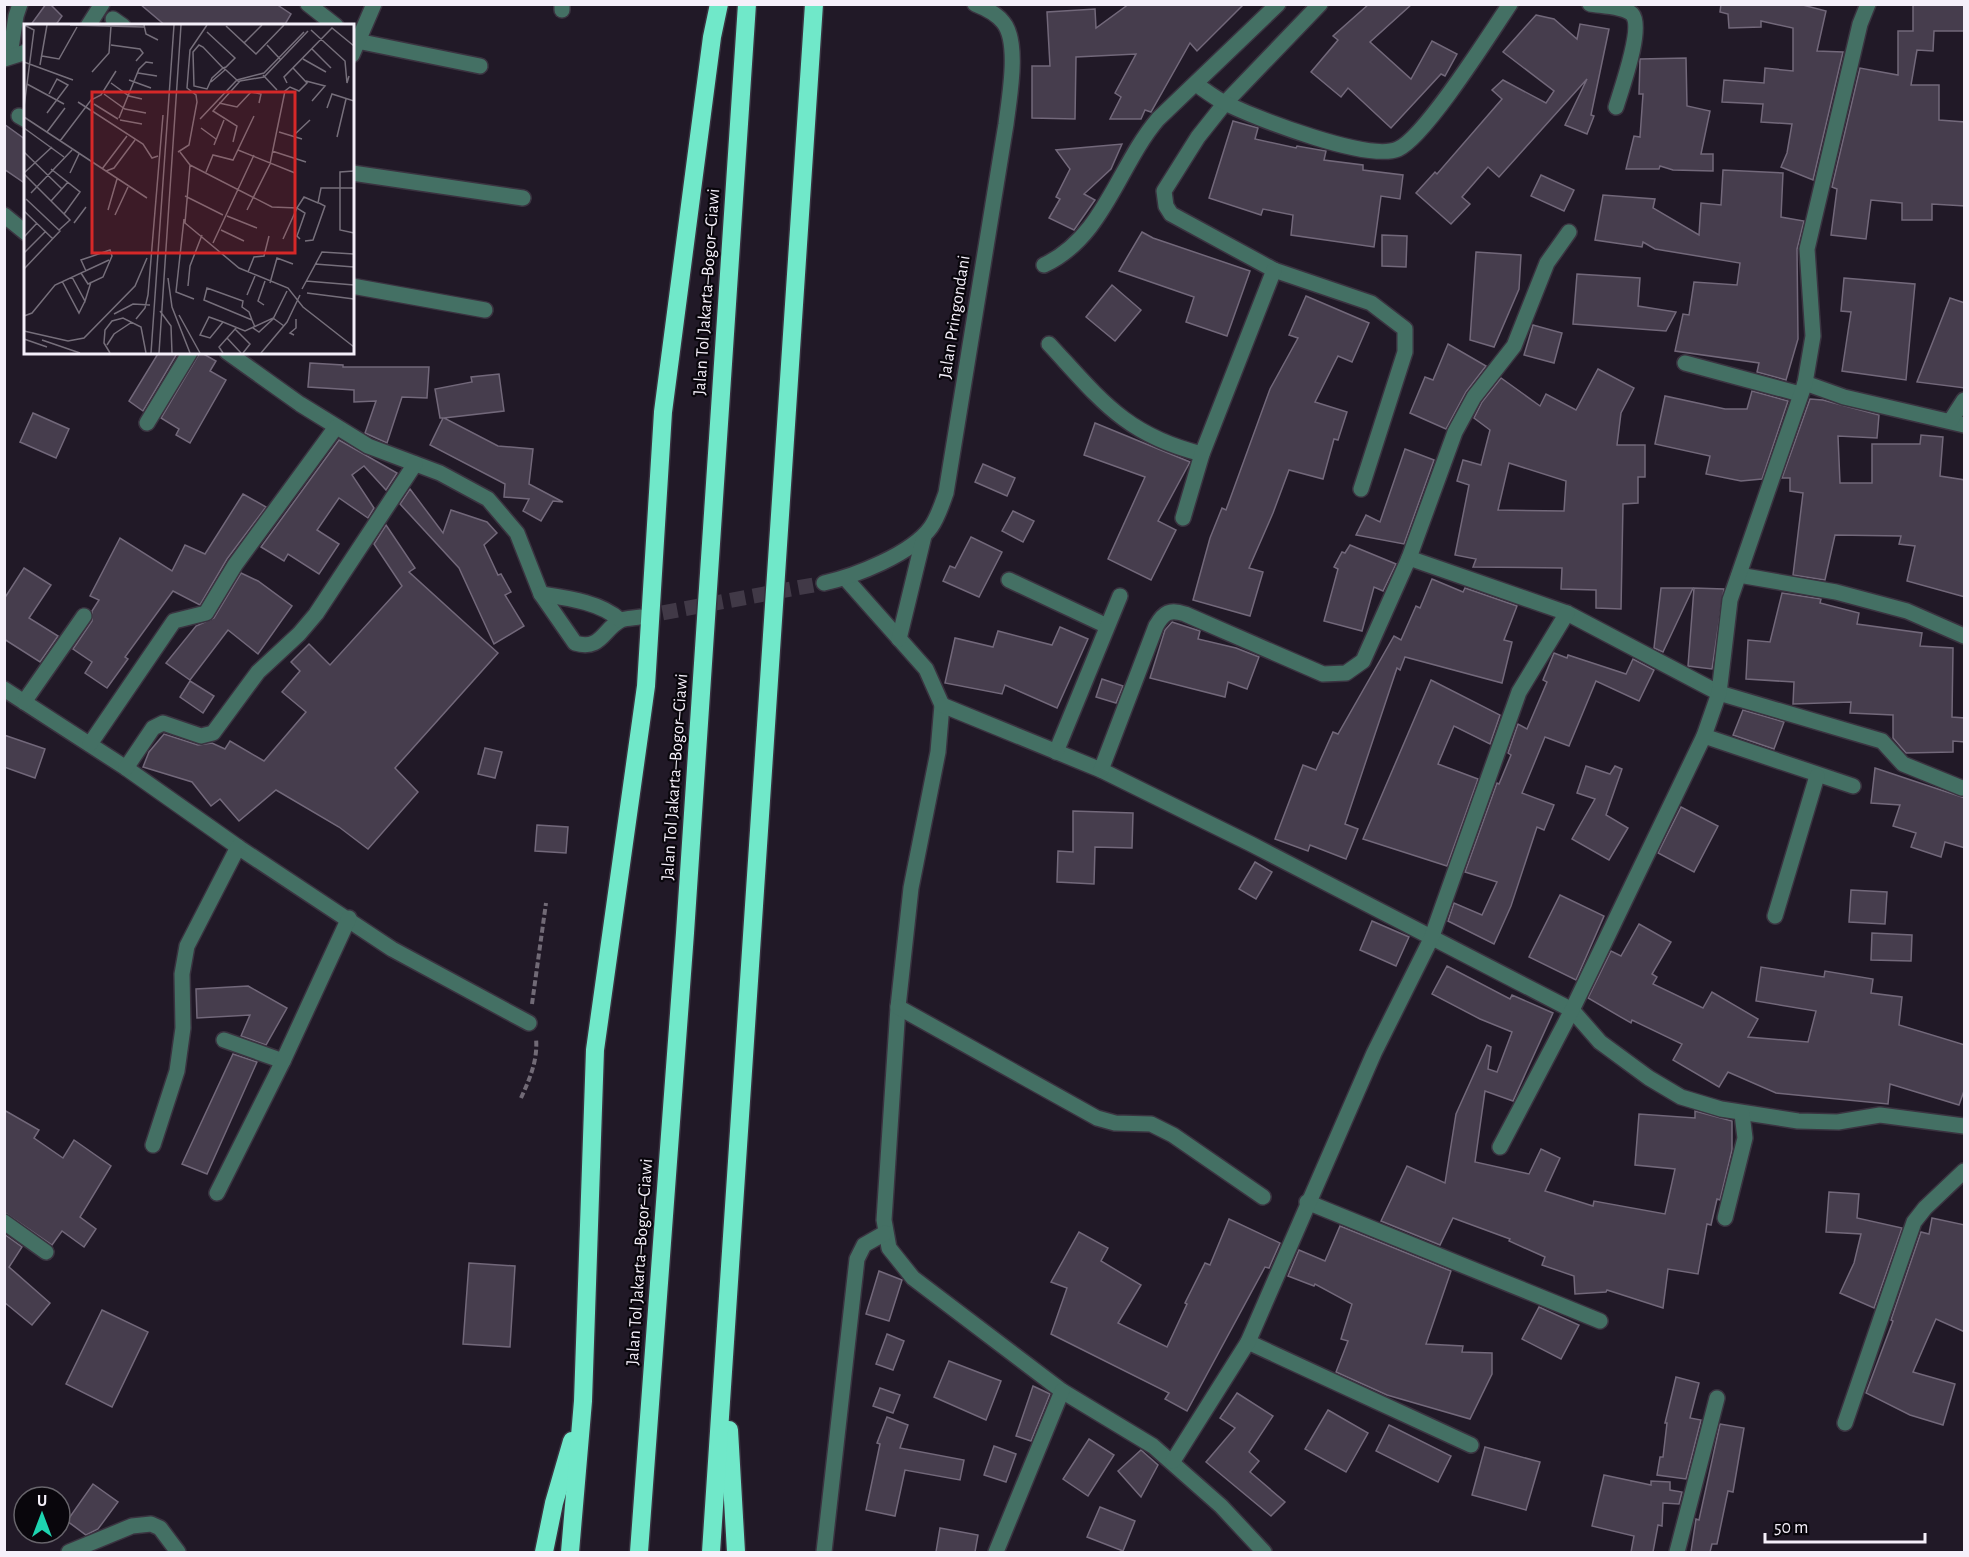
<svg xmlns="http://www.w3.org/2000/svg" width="1969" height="1557" viewBox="0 0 1969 1557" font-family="'Alegreya Sans',sans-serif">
<rect width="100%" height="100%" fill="#211927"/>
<g fill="#463d4d" stroke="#72687a" stroke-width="1.5" fill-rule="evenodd">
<polygon points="46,4 50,4 62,16 55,26 30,26"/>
<polygon points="140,4 276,4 291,14 284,26 166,26"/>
<polygon points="1129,4 1244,4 1197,51 1190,43 1151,112 1145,110 1141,119 1110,119 1121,97 1115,93 1136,54 1076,57 1075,119 1032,118 1032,66 1050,66 1047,12 1095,9 1096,28"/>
<polygon points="1369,4 1412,4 1370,42 1411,79 1432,41 1457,54 1445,76 1441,74 1391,128 1348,88 1341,97 1311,72 1338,40 1333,36"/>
<polygon points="1721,4 1799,4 1826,11 1817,51 1843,52 1813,180 1781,167 1787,153 1792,124 1761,122 1763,104 1722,102 1724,80 1764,83 1765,68 1793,71 1793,28 1761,21 1761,27 1729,28 1728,14 1720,12"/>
<polygon points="1913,4 1965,4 1965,31 1934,31 1933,51 1917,50 1911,85 1939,85 1939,120 1965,122 1965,206 1932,204 1932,220 1902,220 1902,203 1871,200 1866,239 1831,235 1837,189 1832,187 1860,68 1898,75 1898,31 1913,31"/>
<polygon points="1536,15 1554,19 1577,39 1580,24 1609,29 1591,115 1594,116 1587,134 1565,125 1587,79 1499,177 1488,167 1462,197 1470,204 1451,224 1416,193 1435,172 1437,174 1502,99 1492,90 1503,80 1546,103 1554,91 1503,52"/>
<polygon points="1686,58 1687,106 1710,111 1701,154 1713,154 1713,171 1673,170 1660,166 1659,169 1626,169 1634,136 1640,137 1643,94 1639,94 1640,59"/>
<polygon points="1233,121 1258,128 1255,139 1296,148 1297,146 1326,151 1324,160 1363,165 1363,170 1403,175 1400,199 1381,196 1374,247 1291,235 1293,215 1263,209 1261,215 1209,198"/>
<polygon points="4,124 26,140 26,184 4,169"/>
<polygon points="1122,144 1111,169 1084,194 1095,200 1074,230 1049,218 1060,199 1056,197 1070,169 1056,150"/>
<polygon points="1723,170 1783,173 1781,217 1804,221 1797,249 1798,339 1786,380 1757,372 1759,363 1675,351 1683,314 1689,315 1694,282 1737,285 1740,263 1655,249 1643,242 1642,247 1595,240 1603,195 1655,199 1653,208 1699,235 1701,203 1721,205"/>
<polygon points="1541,175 1574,190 1564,211 1531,196"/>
<polygon points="1142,232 1153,238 1250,271 1227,336 1186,322 1194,297 1119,271"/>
<polygon points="1382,235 1407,236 1406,267 1382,266"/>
<polygon points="1476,252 1521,255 1519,289 1494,347 1470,340"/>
<polygon points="1577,274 1640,278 1638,306 1676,312 1666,331 1573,324"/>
<polygon points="1844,278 1915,284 1906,380 1842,371 1851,312 1841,311"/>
<polygon points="1112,285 1141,310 1115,341 1086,317"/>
<polygon points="1306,296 1369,323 1352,362 1338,356 1315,402 1347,412 1338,440 1334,439 1323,479 1289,470 1273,513 1249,568 1263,572 1250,616 1193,600 1210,538 1222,508 1226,510 1270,389 1298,338 1289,335"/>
<polygon points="1950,298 1965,303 1965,388 1917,382"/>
<polygon points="1533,325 1562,333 1554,363 1524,355"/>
<polygon points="1448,344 1486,366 1466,392 1446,429 1410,413 1425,377 1433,380"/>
<polygon points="159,352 178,352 143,411 129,401"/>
<polygon points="200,352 216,361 210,371 226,380 190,443 176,435 179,429 161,418"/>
<polygon points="310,363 343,365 343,367 429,367 427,398 402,397 387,443 365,433 376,401 354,402 354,390 308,387"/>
<path d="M1598 369 1634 388 1621 413 1617 445H1645V477H1638V503L1623 504 1621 609 1596 608V590L1561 589 1562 568 1473 567 1476 559 1455 555 1469 485 1457 481 1463 460 1481 465 1490 430 1474 418 1482 402 1501 378 1540 406 1546 394 1576 410ZM1509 463 1566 481 1564 511 1498 510Z"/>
<polygon points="499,374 504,411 444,418 498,446 533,449 529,484 563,502 553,501 541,521 523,511 529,499 504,497 505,484 430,445 443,418 440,418 435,389 472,382 471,377"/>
<polygon points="1752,391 1788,401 1762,479 1741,481 1706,474 1710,456 1655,444 1665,396 1725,409 1747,409"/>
<polygon points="1810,399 1823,400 1879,415 1877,438 1838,436 1840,483 1872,483 1872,444 1920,444 1921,435 1943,437 1940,476 1965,480 1965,597 1907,581 1915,546 1899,544 1901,536 1835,535 1825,580 1793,575 1803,493 1790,491 1790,478 1782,478"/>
<polygon points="33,413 69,429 56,458 20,442"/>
<polygon points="1095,423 1190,462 1158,521 1176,530 1151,580 1108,559 1145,477 1084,455"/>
<polygon points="339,440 397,473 386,490 364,466 352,475 374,508 368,518 339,498 317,530 339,544 319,574 288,554 284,561 261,547"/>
<polygon points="1405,449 1434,460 1404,544 1356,535 1366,515 1380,522"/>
<polygon points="983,464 1015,478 1007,496 975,482"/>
<polygon points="410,489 443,533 451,510 487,522 497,533 484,545 498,575 501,574 511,592 505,595 524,626 494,644 459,568 400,504"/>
<polygon points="243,494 266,507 227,559 200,605 173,591 125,657 128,659 107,688 85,673 92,662 73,649 92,621 92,611 99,600 90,596 120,538 172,571 185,545 205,554"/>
<polygon points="1013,511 1034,521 1023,542 1002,531"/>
<polygon points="386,525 415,568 409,572 498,653 395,768 418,792 368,849 339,827 276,790 239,821 220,799 211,806 192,782 143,767 149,752 164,734 198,745 212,743 225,749 230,741 264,761 306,712 282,692 300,671 291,662 309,644 330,665 402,586 374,544"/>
<polygon points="971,537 1002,552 979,597 943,581 950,566 955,568"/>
<polygon points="1350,545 1396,564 1383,591 1374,587 1362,631 1324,621 1338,569 1334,567 1342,552 1345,553"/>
<polygon points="24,568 51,585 29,618 58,636 40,662 4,639 4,599"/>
<polygon points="241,573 258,581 292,606 258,654 228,630 190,680 166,663 196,626 214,618"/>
<polygon points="1432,579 1463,592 1465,588 1517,606 1504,640 1512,642 1502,683 1405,657 1400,670 1397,668 1345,824 1358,829 1346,859 1310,845 1308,851 1275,839 1303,765 1316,770 1333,732 1338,734 1394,636 1401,640 1416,606 1420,608"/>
<polygon points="1661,588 1693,588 1663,652 1654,648"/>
<polygon points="1694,588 1724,589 1712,669 1688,666"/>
<polygon points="1782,593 1821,599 1820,603 1859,613 1857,624 1922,633 1920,646 1953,648 1952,717 1965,718 1965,742 1953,741 1953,752 1906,753 1893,738 1893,715 1850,713 1851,702 1793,704 1794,682 1746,679 1748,640 1770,642"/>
<polygon points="1172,622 1200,631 1198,639 1236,648 1259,657 1247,689 1228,682 1225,697 1150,678 1165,630"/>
<polygon points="1060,627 1088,639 1057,708 1005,685 1002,694 945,683 955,638 993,647 998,631 1052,645"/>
<polygon points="1554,653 1567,658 1568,655 1626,674 1633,659 1654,670 1639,701 1596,681 1569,746 1545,737 1522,793 1554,805 1544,830 1537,827 1511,906 1494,944 1448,921 1454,903 1482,915 1497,882 1465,872 1497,783 1499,784 1511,755 1508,753 1518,724 1527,729 1547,682 1543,680"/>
<polygon points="1102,679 1123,686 1116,703 1096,697"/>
<polygon points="1431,680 1500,715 1490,744 1454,726 1438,764 1478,779 1447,866 1363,839"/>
<polygon points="190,681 214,696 203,713 180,697"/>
<polygon points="1743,710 1784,722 1774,749 1733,735"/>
<polygon points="4,735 45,749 35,778 4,767"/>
<polygon points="485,748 502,752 495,778 478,774"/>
<polygon points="1586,766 1610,774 1615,766 1622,769 1606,815 1628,828 1609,860 1572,839 1595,799 1577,793"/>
<polygon points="1875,768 1965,798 1965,848 1945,842 1941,857 1911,847 1916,833 1893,826 1900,805 1871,803"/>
<polygon points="1681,807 1718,826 1694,872 1658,853"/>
<polygon points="1073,811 1133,813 1132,848 1095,847 1094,884 1057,882 1058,851 1073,852"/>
<polygon points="537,825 568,827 566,853 535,851"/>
<polygon points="1255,862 1272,872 1256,899 1239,889"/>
<polygon points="1851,890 1887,892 1885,924 1849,922"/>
<polygon points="1560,895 1604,916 1576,980 1529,957"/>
<polygon points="1372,921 1409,937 1396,966 1360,950"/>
<polygon points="1639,924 1671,942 1652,974 1657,977 1653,984 1703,1008 1712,992 1758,1019 1748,1037 1808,1042 1816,1011 1756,1001 1761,967 1824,977 1825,971 1873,979 1871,993 1902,997 1899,1025 1965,1045 1965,1088 1959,1105 1890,1084 1888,1104 1776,1093 1728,1072 1719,1087 1673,1060 1682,1044 1632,1020 1631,1023 1588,998 1611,951 1621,956"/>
<polygon points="1872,933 1912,935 1911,961 1871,960"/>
<polygon points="1447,966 1510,999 1512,995 1553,1013 1513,1101 1485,1091 1475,1162 1529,1174 1541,1149 1560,1158 1545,1191 1593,1206 1594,1201 1665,1214 1675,1169 1635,1165 1639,1114 1695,1118 1695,1111 1732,1121 1732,1150 1720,1200 1717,1199 1711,1225 1707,1224 1698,1274 1668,1269 1663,1308 1607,1290 1606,1292 1575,1294 1574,1276 1542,1265 1545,1257 1509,1241 1510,1239 1453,1218 1440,1245 1381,1221 1407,1166 1445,1183 1456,1114 1487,1045 1491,1047 1488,1069 1497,1072 1512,1032 1480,1019 1432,994"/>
<polygon points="248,986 287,1008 266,1045 241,1036 250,1015 197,1018 196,989"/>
<polygon points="233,1054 257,1062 207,1174 182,1164"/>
<polygon points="4,1110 39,1130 34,1138 63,1158 74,1140 111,1166 80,1217 96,1229 84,1247 62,1231 52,1245 4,1212"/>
<polygon points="1829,1192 1859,1194 1857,1218 1902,1228 1874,1308 1840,1293 1854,1263 1861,1234 1826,1232"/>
<polygon points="1932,1218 1965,1225 1965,1332 1936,1319 1913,1372 1955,1384 1943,1425 1910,1415 1866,1393 1893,1321 1891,1320 1921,1232 1929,1234"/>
<polygon points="1229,1219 1280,1243 1269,1268 1265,1267 1187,1411 1165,1399 1169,1393 1051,1334 1067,1288 1051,1282 1079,1232 1108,1248 1101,1261 1141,1285 1118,1323 1167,1347 1187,1304 1185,1303 1205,1263 1210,1265"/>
<polygon points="1340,1226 1451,1271 1426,1344 1463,1346 1462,1352 1492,1353 1492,1374 1470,1419 1387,1395 1336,1372 1348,1341 1341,1339 1352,1304 1315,1284 1314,1286 1288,1276 1299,1250 1325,1261"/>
<polygon points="4,1234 22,1247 9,1267 50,1303 32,1325 4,1302"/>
<polygon points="469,1263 515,1266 510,1347 463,1344"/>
<polygon points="879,1271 902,1280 889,1321 866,1314"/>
<polygon points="1539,1307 1579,1325 1561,1359 1522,1339"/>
<polygon points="102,1310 148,1332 112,1407 66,1384"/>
<polygon points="887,1334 904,1341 893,1370 876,1364"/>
<polygon points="949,1361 1001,1381 986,1420 934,1397"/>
<polygon points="1676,1377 1699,1383 1690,1418 1701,1420 1686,1479 1657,1475 1660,1457 1663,1457 1667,1423 1665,1423"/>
<polygon points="1033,1386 1050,1394 1031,1441 1016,1436"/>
<polygon points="880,1388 900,1395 893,1413 873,1406"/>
<polygon points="1237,1393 1273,1416 1249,1452 1259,1461 1250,1472 1285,1502 1271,1516 1206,1462 1235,1428 1220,1418"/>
<polygon points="1328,1410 1368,1433 1346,1472 1305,1449"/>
<polygon points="887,1417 908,1425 900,1448 964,1460 960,1480 905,1470 895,1516 866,1510 880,1444 877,1443"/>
<polygon points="1720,1424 1744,1428 1733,1492 1728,1491 1717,1544 1712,1544 1710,1552 1691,1552 1696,1519 1699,1520"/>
<polygon points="1389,1425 1451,1456 1438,1482 1376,1451"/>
<polygon points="1089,1439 1114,1455 1088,1496 1063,1479"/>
<polygon points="994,1446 1016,1454 1006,1482 984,1475"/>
<polygon points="1485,1447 1540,1462 1526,1510 1472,1495"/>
<polygon points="1141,1450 1158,1465 1141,1497 1118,1471"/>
<polygon points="1604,1475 1651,1485 1651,1481 1670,1482 1670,1490 1682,1492 1679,1504 1663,1503 1662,1526 1658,1525 1653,1552 1631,1552 1634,1536 1592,1526"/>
<polygon points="93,1484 118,1502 98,1529 86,1535 67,1521"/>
<polygon points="1100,1507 1135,1521 1123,1551 1087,1537"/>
<polygon points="940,1528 978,1535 975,1552 936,1552"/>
</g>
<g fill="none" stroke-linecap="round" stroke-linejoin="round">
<polyline stroke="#413947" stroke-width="15" stroke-dasharray="15 8" stroke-linecap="butt" points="640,617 824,583"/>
<g stroke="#3a3340" stroke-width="18">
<g id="minor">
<polyline points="308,4 336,26"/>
<polyline points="1320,4 1225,103 1198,137 1164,191 1166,206 1171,214 1274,270 1371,303 1405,329 1405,352 1361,489"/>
<path d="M1590 4C1601 6 1623 6 1632 14 1644 27 1621 90 1616 107"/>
<polyline points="562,10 562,4"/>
<polyline points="113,19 123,26"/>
<polyline points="88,26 102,4"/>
<polyline points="352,37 357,41 480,66"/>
<polyline points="10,55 16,16 20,4"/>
<polyline points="352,55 374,4"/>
<polyline points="4,59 26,52"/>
<path d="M1196 84C1206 91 1216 99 1227 104 1259 119 1368 162 1398 149 1425 137 1490 34 1510 4"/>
<polyline points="19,116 26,120"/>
<polyline points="352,173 523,198"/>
<polyline points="4,215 26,233"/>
<path d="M1044 265C1104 237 1118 166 1158 119L1278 4"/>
<polyline points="352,286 485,310"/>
<path d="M1049 344C1100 399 1125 435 1202 454"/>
<path d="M227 352 300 404 368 446 440 473 488 499 517 533 541 594 575 643C601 651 603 629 621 620 626 618 635 618 640 617"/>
<polyline points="1685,363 1800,394"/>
<polyline points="1805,383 1844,397 1964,425"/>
<polyline points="1951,420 1964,400"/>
<polyline points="147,423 190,352"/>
<polyline points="1183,518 1202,454 1274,270"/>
<polyline points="1409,558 1567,613 1719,693 1882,741 1903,764 1962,788"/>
<polyline points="1739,575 1836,592 1907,611 1964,636"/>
<polyline points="846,579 926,669 942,705 938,752 911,888 898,1007 884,1220 889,1248 913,1278 1062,1391 1153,1446 1221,1506 1264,1552"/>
<polyline points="1009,580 1107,626"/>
<path d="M824 583C855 576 912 554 931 527 938 517 942 504 946 493L1006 124C1009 99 1020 42 1003 22 996 13 985 8 975 4"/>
<path d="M541 594C567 598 600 602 620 620"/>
<polyline points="899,639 924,536"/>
<polyline points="4,689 126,768 238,847 392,949 529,1023"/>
<polyline points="24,702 84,616"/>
<polyline points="942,705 1101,770 1251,844 1572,1010 1600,1042 1649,1078 1681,1097 1721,1109 1798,1121 1838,1122 1880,1115 1964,1126"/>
<polyline points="1704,736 1853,786"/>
<polyline points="90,744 174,621 206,613 235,565 336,427"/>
<polyline points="1056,752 1120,596"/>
<polyline points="126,768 153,728 163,723 201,736 213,733 258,672 299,634 316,614 415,464"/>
<path d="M1101 770 1156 626C1164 612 1170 609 1185 614L1323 674 1346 673 1363 661 1409 558 1455 432 1474 397 1514 346 1547 263 1569 232"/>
<polyline points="1775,916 1817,776"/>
<polyline points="898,1007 1097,1118 1115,1123 1151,1124 1173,1135 1263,1197"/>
<polyline points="224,1040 283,1061"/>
<polyline points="153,1145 177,1071 183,1028 182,974 187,946 238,847"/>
<polyline points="1500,1147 1572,1010 1704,736 1719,693 1730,600 1805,383 1813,336 1807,249 1860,24 1868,4"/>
<polyline points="217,1193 283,1061 349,918"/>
<polyline points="1307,1202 1600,1321"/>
<polyline points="1725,1218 1745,1138 1742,1114"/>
<polyline points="4,1222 46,1252"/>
<polyline points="1248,1342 1471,1445"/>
<polyline points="1845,1423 1914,1222 1925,1208 1964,1171"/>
<polyline points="1173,1461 1248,1342 1374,1053 1431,939 1519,692 1567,613"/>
<polyline points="69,1552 132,1526 151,1524 160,1528 178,1552"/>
<polyline points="824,1552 857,1259 864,1245 885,1233"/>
<polyline points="996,1552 1062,1391"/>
<polyline points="1677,1552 1717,1398"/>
</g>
</g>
<g stroke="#3a3340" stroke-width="21">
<g id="motorway">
<polyline points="729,1430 736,1552"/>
<polyline points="544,1552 554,1503 572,1441"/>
<polyline points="570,1552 583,1401 595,1050 646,686 663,412 712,37 719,4"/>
<polyline points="639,1552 685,933 747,4"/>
<polyline points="711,1552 814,4"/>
</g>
</g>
<g stroke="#716a76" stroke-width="4" stroke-dasharray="6 3" stroke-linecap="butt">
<polyline points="532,1004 546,903"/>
<path d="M521 1098C530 1078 538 1060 536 1038"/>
</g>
<use href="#minor" stroke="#447064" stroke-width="15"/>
<use href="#motorway" stroke="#70e8c9" stroke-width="18"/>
</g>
<g text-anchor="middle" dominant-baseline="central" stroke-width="4.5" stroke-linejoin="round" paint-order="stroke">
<g font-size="18" fill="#f5f0fa" stroke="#09060c">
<text transform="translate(707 292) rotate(-86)">Jalan Tol Jakarta–Bogor–Ciawi</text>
<text transform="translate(955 317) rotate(-81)">Jalan Pringondani</text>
<text transform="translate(675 777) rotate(-86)">Jalan Tol Jakarta–Bogor–Ciawi</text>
<text transform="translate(640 1262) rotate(-86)">Jalan Tol Jakarta–Bogor–Ciawi</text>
</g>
</g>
<g transform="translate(24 24)">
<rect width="330" height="330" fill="#211927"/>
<path fill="none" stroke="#766f7b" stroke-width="1.5" d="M46 1 120 3M120 1 122 10 134 16M202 2 232 30 260 1M287 6 321 37 323 59 325 52M183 8 211 34 202 43 199 44 188 54 183 65 170 62 169 28 175 21 179 23 199 44 202 46 215 58M220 19 238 1M87 21 116 25 119 29 112 37M243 21 256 35M288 25 307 44M18 32 35 35 53 3M279 35 302 48M0 38 49 56M16 41 23 1M68 48 85 29 87 2M114 49 133 52M239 51 253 66M105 56 127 64M282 57 301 62 288 77M187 58 202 45M87 59 105 72 118 75M263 59 260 53 308 4 330 22M3 60 40 80M80 70 101 85 122 89M54 78 119 120 128 134 134 132M195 79 213 83 227 68 237 70 235 79M70 80 94 95M0 83 10 6 0 1M303 84 308 70 330 77M23 89 44 61 33 55 25 70M0 93 123 174M95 94 115 45 122 38 129 39M176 95 213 56 240 49 280 8M96 96 118 100M0 104 40 133M177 104 192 115M23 108 41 84M255 108 278 115M270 111 286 96M313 113 322 75M36 117 67 76 77 71 92 47M209 118 213 102 189 87 216 57 240 53 284 7M190 121 200 96M214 126 271 149M248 127 282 138M0 128 38 165M154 128 165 121 173 78 172 71 163 64 166 26 183 1M156 128 166 141 161 199 215 244 264 264 279 283 330 323M166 141 248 183 273 184 280 173 294 179 297 164H330M27 145 56 168 40 190M78 145 103 112M82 147 90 144 111 116M330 147 316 148V206L330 209M182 148 189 131 209 136 230 92M0 149 28 123M46 149 55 130M0 150 46 196 35 206M7 169 48 126M161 172 199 191M27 177 44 158M84 186 93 155M223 186 246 140 261 67 266 63 275 67 283 59 269 44M0 187 29 215M91 191 104 163M203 192 233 204M160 195 152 268 170 275M50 199 62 183M197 206 220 217M0 213 13 199M259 215 273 184 281 189 273 212 276 215M281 217 289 216 301 182 295 179M189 219 230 131M0 229 22 207M291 240 330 243M0 245 36 207 2 175M224 248 230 233 240 232 245 212M57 249 64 260 79 253 88 232 86 226 57 236 62 247M48 253 61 277 67 258M144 254 148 283 166 329M38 257 55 289 61 277M282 257 330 261M246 259 253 234 269 240M164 262 166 242 178 211M278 265 298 228 330 230M283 269 330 275M223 271 231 252M240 281 234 277 241 257M136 287 147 302 148 329M90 290 109 280 126 281M155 291 176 329M0 292 8 289 31 261 85 236M112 295 121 284 124 271 139 91M228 296 180 276 183 264 219 277 218 283 225 288 228 296 231 303M199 298 186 314 176 311 185 293 199 298 221 307 249 294 260 302M229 304 235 308 249 295 263 267M211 305 226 320 219 329M0 307 44 317 60 314 111 262 123 234M270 311 266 309 272 304V295M203 314 217 329M0 315 23 323M18 316 56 329M83 321 90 310 108 298M86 329 80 319 81 306 88 297 99 294 117 303 122 329M127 329 150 1M135 329 157 1M199 329 195 323 212 304M237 329 263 298 276 271"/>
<path fill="#d62828" fill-opacity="0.15" stroke="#d62828" stroke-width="3" d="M68 68H271V229H68Z"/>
<rect width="330" height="330" fill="none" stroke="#f5f0fa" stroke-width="3"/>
</g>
<rect width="1969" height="1557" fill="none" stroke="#f5f0fa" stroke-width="12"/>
<g transform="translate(42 1515)"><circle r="28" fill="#09060c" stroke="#67646b" stroke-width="1.5"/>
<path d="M0-4.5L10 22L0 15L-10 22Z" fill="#1dd5b1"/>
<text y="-9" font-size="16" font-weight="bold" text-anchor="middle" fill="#f5f0fa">U</text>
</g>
<path d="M1765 1533v9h160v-9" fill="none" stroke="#f5f0fa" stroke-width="3"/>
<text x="1774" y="1533" font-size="18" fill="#f5f0fa" stroke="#09060c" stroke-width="4.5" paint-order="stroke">50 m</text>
</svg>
